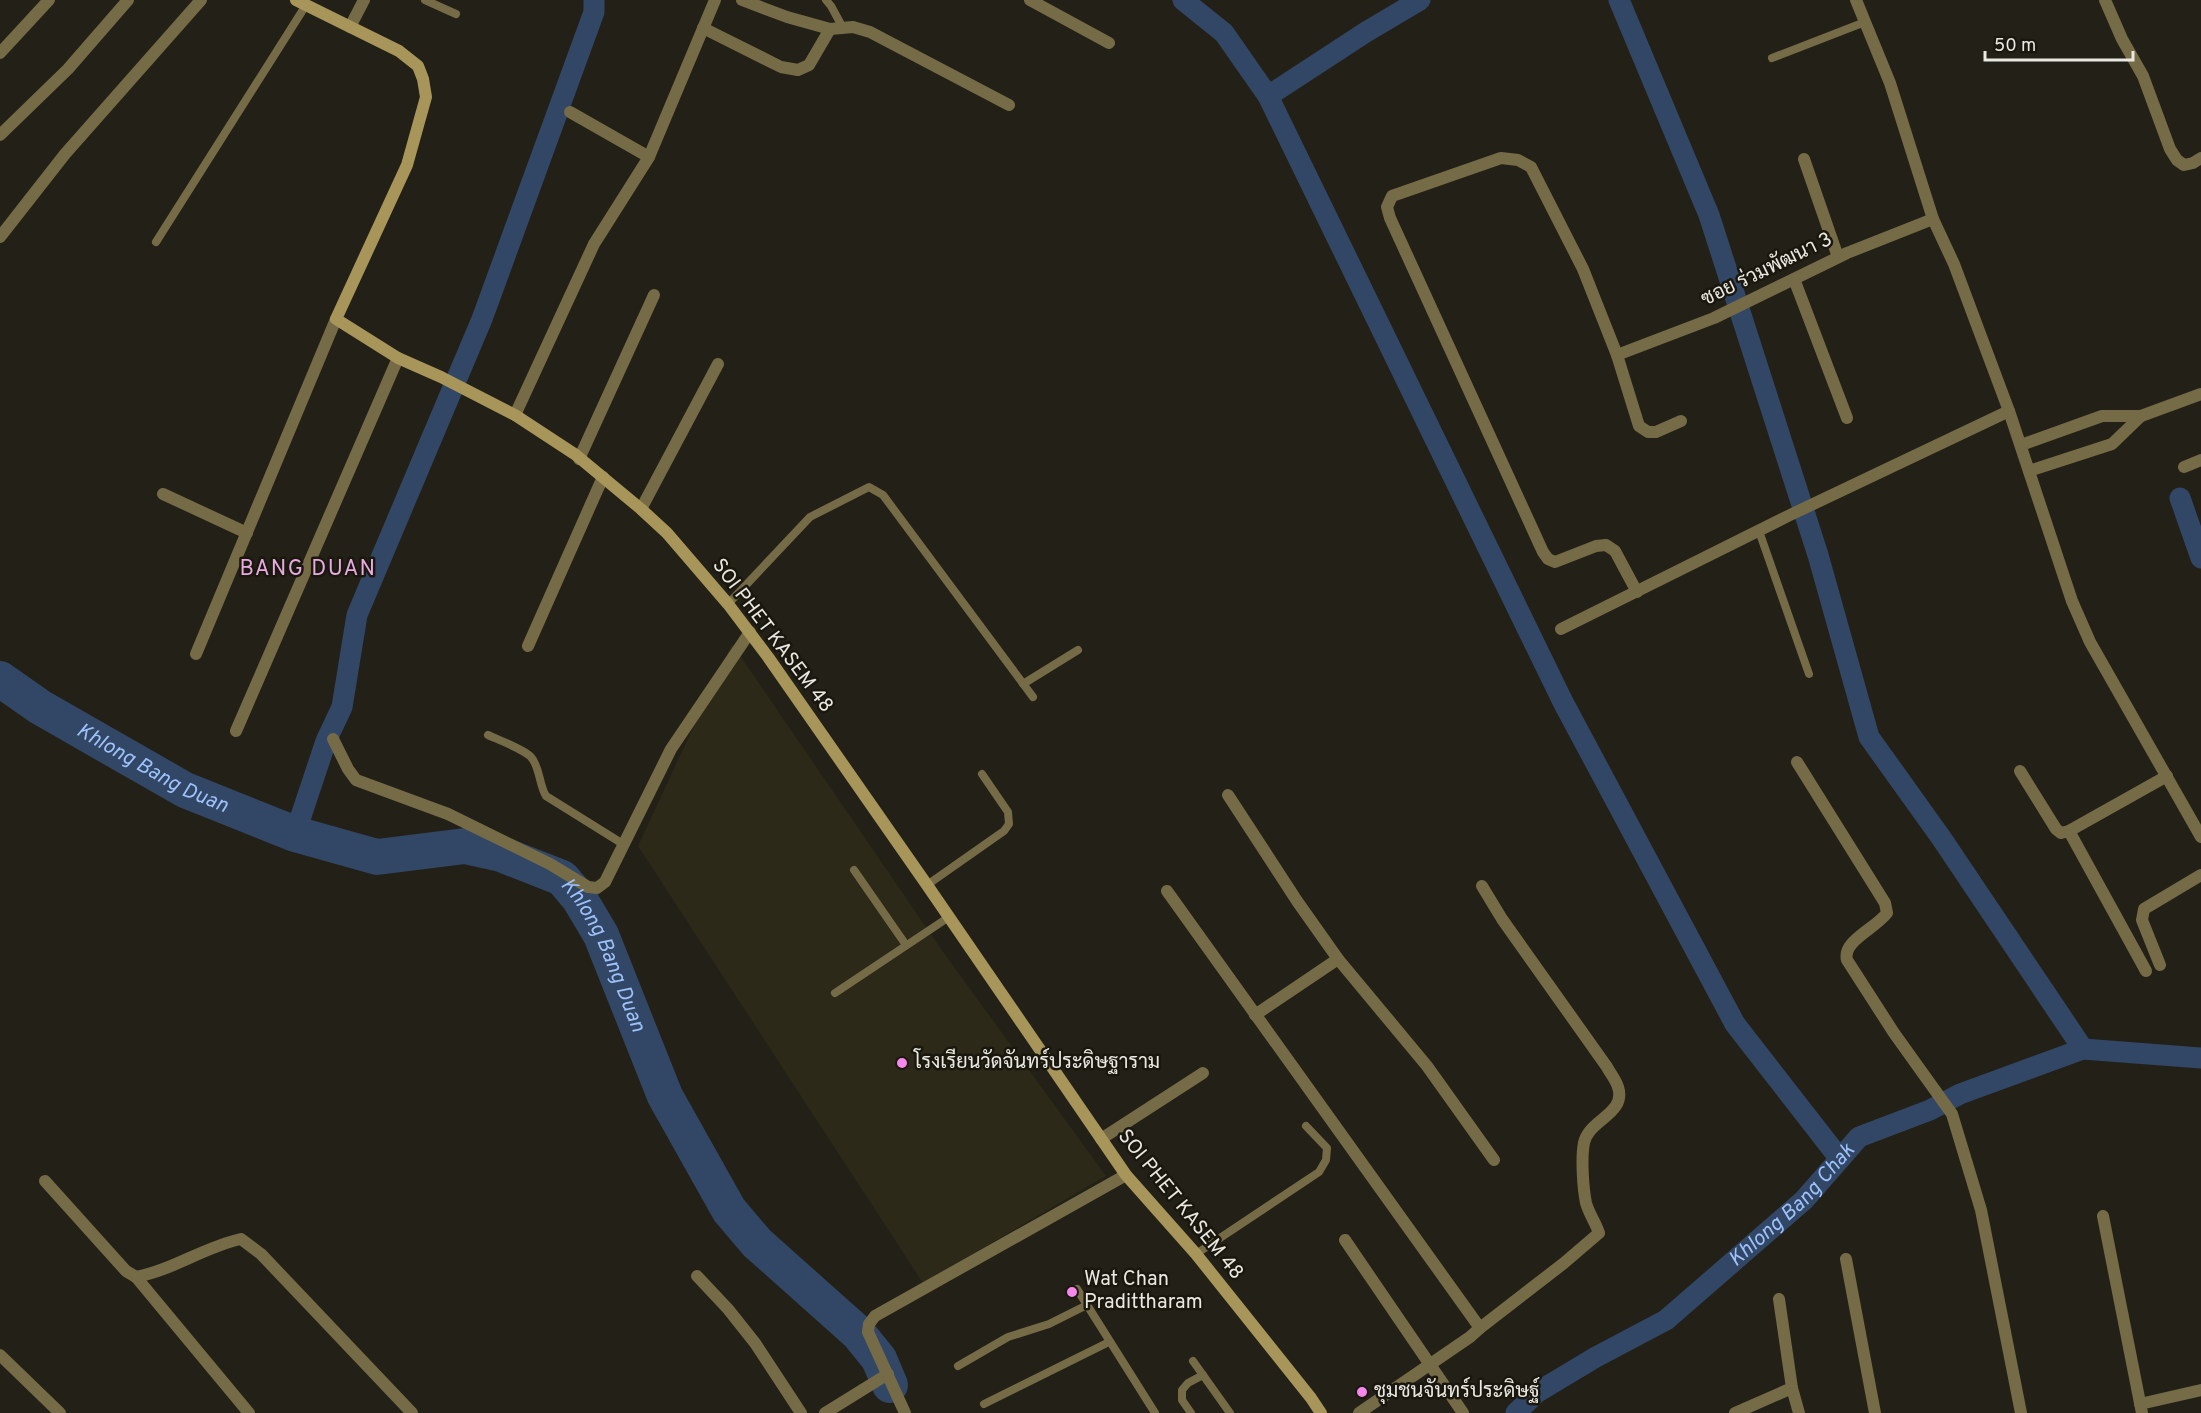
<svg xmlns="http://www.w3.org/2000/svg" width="2201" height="1413" viewBox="0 0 2201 1413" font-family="Overpass,Sarabun,sans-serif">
<rect width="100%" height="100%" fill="#232117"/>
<polygon fill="#2c2918" points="732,644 941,949 1106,1176 923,1283 638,846"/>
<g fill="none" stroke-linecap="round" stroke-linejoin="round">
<g stroke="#324666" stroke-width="21">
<polyline points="1183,0 1224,33 1268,96 1563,702 1735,1024 1840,1159"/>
<polyline points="1619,0 1709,215 1818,555 1869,737 1942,839 2083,1049"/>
<polyline points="1268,96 1366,32 1420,0"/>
<polyline points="2180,498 2201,558"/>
<polyline points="295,834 326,741 342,707 357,615 482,319 594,12 594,0"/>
<path id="s1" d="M1516 1413 1536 1393 1596 1357 1666 1320 1804 1200 1859 1137 1930 1110 1960 1094 2083 1049 2201 1058"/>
</g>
<path stroke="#324666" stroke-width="36" id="s2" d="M0 679 40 707 185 790 295 834 377 857 465 846 501 854 562 878 579 898 601 935 665 1096 729 1210 757 1243 858 1333 879 1359 890 1385"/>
<g stroke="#766b47" stroke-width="8">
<polyline points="425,0 456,14"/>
<polyline points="826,0 831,6 843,28"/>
<polyline points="1772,58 1865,22"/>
<polyline points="156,242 306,5"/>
<polyline points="1759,531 1809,674"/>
<polyline points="728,604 810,517 869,487 883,495 1033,697"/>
<polyline points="1023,684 1078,650"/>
<path d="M488 735C499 740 523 749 531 757 540 767 539 785 546 796L623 844"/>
<polyline points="854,870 906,945"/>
<polyline points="927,885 1004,831 1009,824 1008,812 982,774"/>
<polyline points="835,993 949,917"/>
<polyline points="1196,1254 1319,1172 1326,1160 1327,1148 1306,1126"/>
<polyline points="1077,1289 1155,1413"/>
<polyline points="1193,1361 1230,1413"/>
<polyline points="958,1366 1008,1337 1049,1324 1087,1305"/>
<polyline points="984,1404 1109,1342"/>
<polyline points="1191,1413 1182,1400 1182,1390 1188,1383 1203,1375"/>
</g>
<g stroke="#766b47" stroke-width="12">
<polyline points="742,0 787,17 830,29 853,27 870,32 1009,105"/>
<polyline points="1030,0 1109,43"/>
<polyline points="1856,0 1890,83 1933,219 1954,264 2009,411 2072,601 2090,642 2201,837"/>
<polyline points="2105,0 2122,39 2143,76 2170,149 2177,160 2184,165 2193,163 2201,158"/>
<polyline points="350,27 364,0"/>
<polyline points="703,28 781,67 798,70 809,65 830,29"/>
<polyline points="0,53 49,0"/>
<polyline points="570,112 649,157"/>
<polyline points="0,135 68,69 128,0"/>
<polyline points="1804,159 1838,257"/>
<polyline points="0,237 65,154 201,0"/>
<polyline points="1794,279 1847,418"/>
<polyline points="1617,355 1714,318 1847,253 1933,219"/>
<polyline points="515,415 594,244 649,157 715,0"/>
<polyline points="2021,445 2102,416 2141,416 2201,394"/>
<polyline points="579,459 654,295"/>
<polyline points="2184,467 2201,460"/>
<polyline points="2029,471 2112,444 2141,416"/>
<polyline points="163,494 247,533"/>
<polyline points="641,509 718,364"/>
<polyline points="1637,592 1615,551 1606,545 1596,546 1555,562 1548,559 1543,552 1390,218 1387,207 1392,196 1501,158 1518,160 1531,167 1583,269 1617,355 1639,426 1648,432 1656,432 1681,421"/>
<polyline points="1561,629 1788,516 2009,411"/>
<polyline points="528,646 603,477"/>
<polyline points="196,654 336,319"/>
<polyline points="236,731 398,358"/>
<polyline points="333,739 348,769 356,780 448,814 550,864 588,887 597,888 605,882 671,749 750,632"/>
<path d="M1797 762 1885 903 1887 913C1875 929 1842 941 1847 960L1894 1033 1952 1114 1981 1210 2021 1413"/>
<polyline points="2020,771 2056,829 2061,833 2069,831 2167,776"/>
<polyline points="1228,795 1297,901 1338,959 1427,1066 1494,1160"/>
<polyline points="2069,831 2146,971"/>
<polyline points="1167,891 1480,1328"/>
<polyline points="2160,965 2142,920 2144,909 2201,875"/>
<polyline points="1255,1015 1338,959"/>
<polyline points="1101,1139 1203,1073"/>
<path d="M45 1181 126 1271 136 1277C173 1270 204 1247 241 1239L261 1254 412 1413"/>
<polyline points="2103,1216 2142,1413"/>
<polyline points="1345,1240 1463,1413"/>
<polyline points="1846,1259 1875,1413"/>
<polyline points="697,1276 728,1309 755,1343 801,1413"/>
<polyline points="136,1277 249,1413"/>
<polyline points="1779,1299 1792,1388 1799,1413"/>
<polyline points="0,1355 60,1413"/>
<polyline points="2140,1404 2201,1390"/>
<polyline points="825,1413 888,1374"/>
<polyline points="905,1413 868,1332 869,1324 875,1316 1126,1175"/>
<path d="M1359 1413 1470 1337 1480 1328 1564 1263 1599 1233C1596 1223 1589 1214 1586 1203 1583 1188 1581 1158 1584 1143 1588 1120 1627 1114 1618 1087 1616 1080 1610 1073 1607 1067L1502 919 1482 886"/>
<polyline points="1735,1413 1792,1388"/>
</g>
<polyline stroke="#a7955a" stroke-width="12" points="296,0 399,51 418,66 423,79 426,97 407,165 336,319 398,358 441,377 515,415 576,455 641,509 667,533 728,604 768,657 927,885 1126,1175 1196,1254 1311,1398 1321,1413"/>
</g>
<g fill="#f688ec" stroke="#1a180e" stroke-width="2">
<circle cx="902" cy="1063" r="6"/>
<circle cx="1072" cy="1292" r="6"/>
<circle cx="1362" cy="1392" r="6"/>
</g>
<g text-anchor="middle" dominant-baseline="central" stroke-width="5" stroke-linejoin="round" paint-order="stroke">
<g font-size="20" fill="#e9e8e1" stroke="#1a180e">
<text transform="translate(1767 270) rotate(-26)">ซอย ร่วมพัฒนา 3</text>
<text transform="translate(772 636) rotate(53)">SOI PHET KASEM 48</text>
<text transform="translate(1180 1205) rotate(51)">SOI PHET KASEM 48</text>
</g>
<g font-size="20" fill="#e9e8e1" stroke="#1a180e" text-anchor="start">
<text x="914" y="1063">โรงเรียนวัดจันทร์ประดิษฐาราม</text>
<text x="1084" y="1280">Wat Chan<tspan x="1084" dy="23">Pradittharam</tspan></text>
<text x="1374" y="1392">ชุมชนจันทร์ประดิษฐ์</text>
</g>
<g font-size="21" font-style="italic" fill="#9dc2fa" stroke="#1a180e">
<text stroke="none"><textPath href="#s2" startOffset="177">Khlong Bang Duan</textPath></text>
<text stroke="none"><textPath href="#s2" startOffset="699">Khlong Bang Duan</textPath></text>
<text stroke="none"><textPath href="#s1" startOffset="348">Khlong Bang Chak</textPath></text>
</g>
<g font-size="22" letter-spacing="1.5" fill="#e8abe1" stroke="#1a180e">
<text x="308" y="569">BANG DUAN</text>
</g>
</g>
<path d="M1985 51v9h148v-9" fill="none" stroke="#e9e8e1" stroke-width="3"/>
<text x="1994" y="51" font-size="18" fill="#e9e8e1" stroke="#1a180e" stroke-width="4.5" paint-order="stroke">50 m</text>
</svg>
